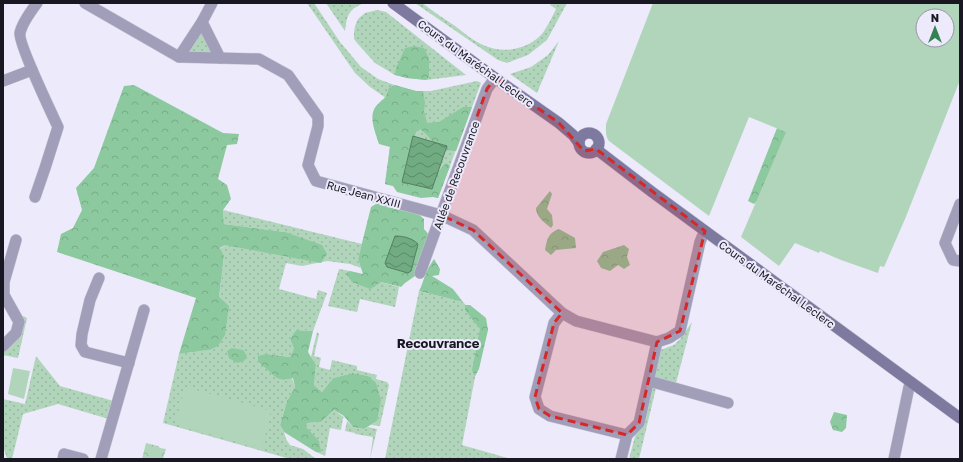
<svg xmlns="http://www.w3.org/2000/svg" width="963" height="462" viewBox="0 0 963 462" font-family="'Golos Text',sans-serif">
<defs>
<pattern id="grass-dots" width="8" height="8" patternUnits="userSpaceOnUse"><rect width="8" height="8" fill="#b1d5bb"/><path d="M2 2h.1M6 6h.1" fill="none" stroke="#98b6a0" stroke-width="1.8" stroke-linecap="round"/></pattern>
<pattern id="forest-crowns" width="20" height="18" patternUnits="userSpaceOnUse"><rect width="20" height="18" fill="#8cc99e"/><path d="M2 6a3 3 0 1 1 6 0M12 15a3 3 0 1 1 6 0" fill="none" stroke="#78ac88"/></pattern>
<pattern id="park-crowns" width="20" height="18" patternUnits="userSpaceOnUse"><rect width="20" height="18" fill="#b1d5bb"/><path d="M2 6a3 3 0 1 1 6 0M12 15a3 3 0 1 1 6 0" fill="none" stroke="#98b6a0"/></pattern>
<pattern id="water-waves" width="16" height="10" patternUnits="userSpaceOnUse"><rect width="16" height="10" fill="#70ab82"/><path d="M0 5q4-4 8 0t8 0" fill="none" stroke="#5b8a6a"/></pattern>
</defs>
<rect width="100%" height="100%" fill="#eceafb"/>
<g fill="url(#grass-dots)">
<polygon points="307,3 314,3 340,42 361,67 378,79 400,87 416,91 431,91 477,81 481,83 438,198 385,184 396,101 386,98 370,87 355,73"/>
<path d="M326 3H364C348 10 347 15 345 31Z"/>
<path d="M415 3H422C433 11 444 19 455 26 463 32 472 40 481 44 500 54 525 51 541 35 547 28 552 17 556 9L550 5 552 3H567L547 40 528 55 507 63 498 60Z"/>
<polygon points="377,10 386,12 466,75 426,80 407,78 395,75 375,63 357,43 354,39 354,33 355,26 358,19 365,13"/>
<polygon points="200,33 202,33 213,53 187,53"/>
<polygon points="559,41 537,93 510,74 531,67 548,55"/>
<polygon points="223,210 362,244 358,259 361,268 350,264 327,261 302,266 286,263 279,289 316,299 318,290 327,293 313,331 296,330 290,339 294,349 290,357 267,354 258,362 273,374 284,380 292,378 295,387 287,401 280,425 284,432 286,439 290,445 303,449 316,459 290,459 163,423 179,354 209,350 219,297 224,256 220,249 225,245 285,232 224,224"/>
<polygon points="339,269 350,271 347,272 381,282 399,287 395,307 360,299 357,312 328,306"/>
<polygon points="419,291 463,302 485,325 462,445 511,459 385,459"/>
<polygon points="23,316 27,318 18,358 3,355 3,352 20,335"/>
<polygon points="692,322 676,383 656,378 654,373 660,350 674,345 681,338"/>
<polygon points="317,332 319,334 314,356 321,358 319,367 330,370 332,360 357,366 357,370 377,375 376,379 387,382 389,385 380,426 371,425 377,421 368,376 353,373 333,378 322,392 314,385 316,365 311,357"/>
<polygon points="36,356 60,386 117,402 112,420 58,404 23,414 12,459 7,459 3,446 3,399 25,404"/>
<polygon points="653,387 656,388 639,459 629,459 637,429 649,390"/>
<polygon points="334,410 345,418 343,418 341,430 330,428 325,456 316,452 320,452 305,427 307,423 321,422"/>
<polygon points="347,421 353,427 364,429 368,427 377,429 370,459 373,437 355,434 355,433 345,431"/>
</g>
<g fill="url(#forest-crowns)">
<polygon points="414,46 424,48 429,58 429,77 426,80 407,78 395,75 396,68 405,48"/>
<polygon points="134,85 223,133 239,134 237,144 227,145 218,179 227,185 231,199 223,210 224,224 285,232 322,245 327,254 321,263 225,245 220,248 224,256 219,297 229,306 225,335 218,346 209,350 179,354 196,298 57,252 61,234 73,228 82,210 76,188 94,168 124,86"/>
<path d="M395 85 416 91H423L425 103 424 111 427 123 439 122 463 107H472L456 151 444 150 436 146 427 135 420 129 416 132 404 172 409 183 418 185H431L437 173 446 163 450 166 438 198 433 197 421 198 397 192 393 186 385 184 390 147 379 144C375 131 367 114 378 104 386 96 385 100 389 88Z"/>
<polygon points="777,128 787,132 757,201 754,204 748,201"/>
<path d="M550 191 552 194 547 209 552 215 553 225 551 228C545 223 536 217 536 208Z"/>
<polygon points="379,202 417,213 424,219 424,229 431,237 415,276 405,283 401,287 381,282 370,289 352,282 347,275 347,272 350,271 363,274 358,259 371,207"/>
<path d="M559 229 575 238 576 248 556 250 551 255 545 250C547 239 548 233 559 229Z"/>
<polygon points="624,245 629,249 627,257 630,265 624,269 618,265 610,271 601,268 597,261 603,252"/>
<polygon points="434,259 440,269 439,275 432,276 453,289 463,302 419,291 421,287 427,270"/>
<polygon points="465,305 470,305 486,318 488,330 479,369 475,376 472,370 480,329 465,310"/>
<polygon points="296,330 313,331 308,352 316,365 314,385 322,392 333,378 353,373 368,376 376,383 381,400 377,421 364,429 353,427 344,416 334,410 321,422 307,423 306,427 319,441 321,452 316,452 284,432 280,425 287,401 295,387 293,378 284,380 277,378 258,362 258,356 267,354 290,357 294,349 290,339"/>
<polygon points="232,348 243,350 247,356 244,361 237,363 229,358 227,351"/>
<polygon points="834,412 847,415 846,428 842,432 833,430 830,422"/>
</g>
<polygon fill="url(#park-crowns)" points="146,443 158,446 160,448 166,449 163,459 142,459"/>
<g fill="#b1d5bb" fill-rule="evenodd">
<path d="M653 3H960V80L905 219 884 267 880 266 878 273 841 260 820 251 819 253 795 243 779 266 741 237 786 132 749 117 709 216 609 141C605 136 606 130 606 124ZM923 16H947V40H923Z"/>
<polygon points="13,368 30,371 24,399 8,394"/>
<polygon points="185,387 271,411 262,449 175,424"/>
</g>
<g fill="url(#water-waves)" stroke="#567f65">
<polygon points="413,136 447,146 432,189 402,182"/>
<path d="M395 236C403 236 412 238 418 244L411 271 408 273 387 267 385 263Z"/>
</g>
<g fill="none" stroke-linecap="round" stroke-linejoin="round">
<g stroke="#cac8d8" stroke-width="12">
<g id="minor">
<polyline points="85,3 179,57 259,59 288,75 318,117 318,126 308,165 316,181 441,215 473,230 562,313 576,321 657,342"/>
<polyline points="202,22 220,58"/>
<polyline points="179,57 202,22 212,3"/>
<polyline points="3,81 32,70"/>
<path d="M35 197 45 168 58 127C51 112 18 43 20 33 22 23 31 11 37 3"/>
<polyline points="960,204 945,243 953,260 960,261"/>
<polyline points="420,273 441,215 487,89 495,78"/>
<polyline points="99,278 90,300 82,334 81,345 85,352 129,363"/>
<polyline points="562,313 554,323 535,397 539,409 550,416 627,435"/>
<polyline points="3,346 16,333 19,322 4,295 4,282 16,240"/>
<polyline points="649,381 728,403"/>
<polyline points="63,459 64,454 83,459"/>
<polyline points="101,459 144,310"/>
<polyline points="621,459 627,435 639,423 657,342 669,338 680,331 700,242 702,237 705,231"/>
<polyline points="894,459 909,387 912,383"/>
</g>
</g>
<g stroke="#cac8d8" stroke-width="12">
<g id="secondary">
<polyline points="393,3 495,78 559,123 573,135 579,143"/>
<circle cx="589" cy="143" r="10"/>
<polyline points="596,149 652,192 960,418"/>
</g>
</g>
<use href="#minor" stroke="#a19eb9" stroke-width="11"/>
<use href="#secondary" stroke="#7d799f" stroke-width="11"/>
</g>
<path fill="#d62828" fill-opacity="0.2" stroke="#d62828" stroke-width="3" stroke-dasharray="8 5" stroke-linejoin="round" d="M495 78 559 123 584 151 596 149 705 231 680 331 657 342 639 423 627 435 550 416 539 409 535 397 554 323 562 313 473 230 441 215 487 89Z"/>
<g text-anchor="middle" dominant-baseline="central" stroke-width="4" stroke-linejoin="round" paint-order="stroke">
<g font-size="11" fill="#191822" stroke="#eceafb">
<text transform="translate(476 63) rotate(36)">Cours du Maréchal Leclerc</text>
<text transform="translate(456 175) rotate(-70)">Allée de Recouvrance</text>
<text transform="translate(364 194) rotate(15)">Rue Jean XXIII</text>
<text transform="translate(777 284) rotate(36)">Cours du Maréchal Leclerc</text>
</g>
<g font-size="13" font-weight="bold" fill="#191822" stroke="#eceafb">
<text x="438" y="343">Recouvrance</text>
</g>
</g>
<rect width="963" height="462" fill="none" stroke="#191822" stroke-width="8"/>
<g transform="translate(935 28)"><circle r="19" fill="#eceafb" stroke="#9896a4"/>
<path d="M0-3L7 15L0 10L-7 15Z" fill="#348252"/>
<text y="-6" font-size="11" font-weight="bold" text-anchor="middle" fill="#191822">N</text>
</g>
</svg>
